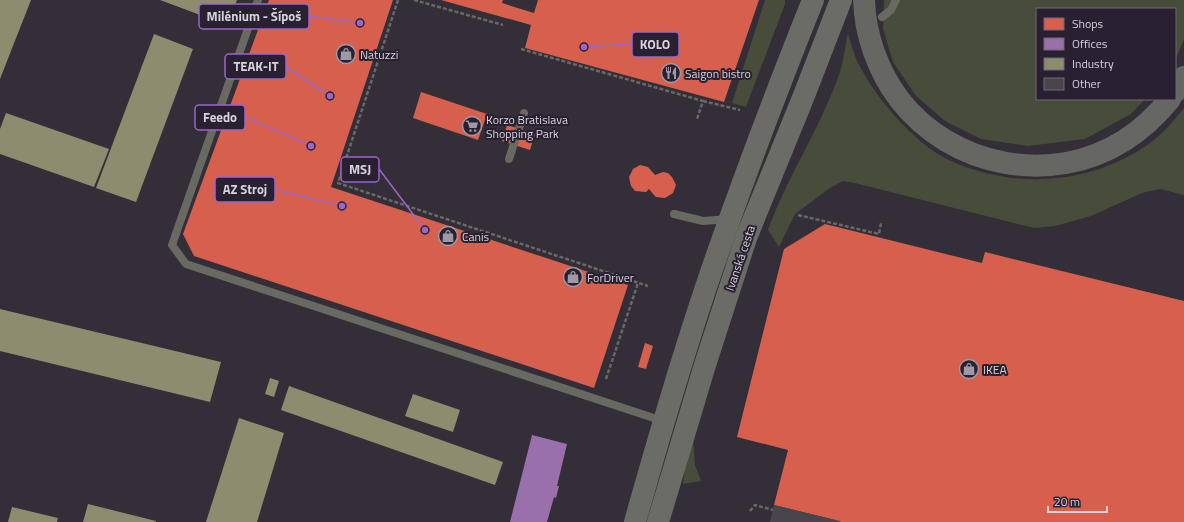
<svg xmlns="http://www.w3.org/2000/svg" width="1184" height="522" viewBox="0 0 1184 522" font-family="'Titillium Web',sans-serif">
<rect width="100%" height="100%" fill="#332e38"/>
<g fill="#484c3a">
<polygon points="765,0 785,0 785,4 746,107 732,103"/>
<polygon points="884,0 1184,0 1184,39 1175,61 1175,9 1037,9 1037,99 1145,99 1131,114 1085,139 1028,146 981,139 945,121 916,96 893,62 883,29"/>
<path d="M848 33C850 40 852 48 855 56 870 92 913 143 949 160 1013 190 1092 185 1150 143 1163 133 1174 121 1184 108V195L1160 189 1142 193 1091 216 1055 226 1034 228 855 183 843 181 830 188 795 214 779 247 768 230C788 175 821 127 840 72 844 60 845 45 848 33Z"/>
<polygon points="693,436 695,465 701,481 683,484 686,461"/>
</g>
<g fill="#d6604d">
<polygon points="269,0 393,0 331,187 628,285 594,388 194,256 183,234"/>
<polygon points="441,0 503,0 502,3 534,13 538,0 759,0 724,102 525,48 531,25"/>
<polygon points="421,92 487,114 478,140 413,118"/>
<polygon points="507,125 535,134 530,150 502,141"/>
<polygon points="640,165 648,167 655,175 663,172 668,173 672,177 676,185 673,193 665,198 656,197 653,194 649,189 646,192 635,191 631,186 629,177 633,169"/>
<polygon points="825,224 982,263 985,252 1184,301 1184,522 842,522 774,505 788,450 737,437 784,249"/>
<polygon points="645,343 653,346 646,369 638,367"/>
</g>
<polygon fill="#9970ab" points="532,435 567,444 557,486 559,486 556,498 554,497 547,522 510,522"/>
<g fill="#8c8c6e">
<polygon points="0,0 31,0 0,79"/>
<polygon points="160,0 237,0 227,25"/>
<polygon points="154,34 193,49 136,202 96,188"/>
<polygon points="6,113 109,149 94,187 0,154 0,129"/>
<polygon points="0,309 221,362 210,402 0,351"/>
<polygon points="270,378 279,381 274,397 265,394"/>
<polygon points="289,386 503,462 495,485 281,410"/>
<polygon points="413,394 460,410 453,432 405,416"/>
<polygon points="239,418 284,433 257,522 206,522"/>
<polygon points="88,504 156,521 156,522 83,522"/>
<polygon points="12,507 58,518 57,522 8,522"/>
</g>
<polygon fill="#48454d" points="774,505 840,521 840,522 770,522"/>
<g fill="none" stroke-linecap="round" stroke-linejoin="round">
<g stroke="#686865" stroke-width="2.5" stroke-dasharray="4 2" stroke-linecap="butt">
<polyline points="398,0 338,183 648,286"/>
<polyline points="414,0 503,25"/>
<polyline points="521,49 703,101 697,119"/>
<polyline points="703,101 740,110"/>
<polyline points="798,215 879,234 881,223"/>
<polyline points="606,379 638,283"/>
<polyline points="750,511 755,505 773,510"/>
</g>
<g stroke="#686a62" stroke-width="8">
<polyline points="258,0 172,245 186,264 663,421"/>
<polyline points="882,17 891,10 896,0"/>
<polyline points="509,159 524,113"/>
<polyline points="674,214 703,221 729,219"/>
</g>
<g stroke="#6a6c65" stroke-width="22">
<path d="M635 522C660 433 686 343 717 255 747 169 779 85 813 0"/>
<polyline points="658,522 704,368 746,238 803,98 841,0"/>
</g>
<g stroke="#666662" stroke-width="22">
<path d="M864 0C865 35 878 71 899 99 951 167 1052 187 1125 140 1142 129 1157 115 1170 99"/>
<polyline points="1175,92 1184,77"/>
</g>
</g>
<defs>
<g id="shop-ring" transform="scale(1)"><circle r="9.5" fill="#292131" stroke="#9e99a3" stroke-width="1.5"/><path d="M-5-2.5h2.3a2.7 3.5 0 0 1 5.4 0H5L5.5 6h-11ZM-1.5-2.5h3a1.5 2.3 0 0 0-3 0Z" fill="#9e99a3"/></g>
<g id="restaurant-ring" transform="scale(1)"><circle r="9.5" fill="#292131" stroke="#9e99a3" stroke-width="1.5"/><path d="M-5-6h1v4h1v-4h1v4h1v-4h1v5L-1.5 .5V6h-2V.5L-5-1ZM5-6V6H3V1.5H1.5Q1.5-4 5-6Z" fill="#9e99a3"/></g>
<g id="supermarket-ring" transform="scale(1)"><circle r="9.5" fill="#292131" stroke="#9e99a3" stroke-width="1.5"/><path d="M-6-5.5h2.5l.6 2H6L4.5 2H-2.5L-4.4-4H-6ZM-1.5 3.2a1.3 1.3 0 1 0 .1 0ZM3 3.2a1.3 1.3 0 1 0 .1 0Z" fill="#9e99a3"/></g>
</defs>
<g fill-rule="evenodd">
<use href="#shop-ring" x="346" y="54"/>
<use href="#restaurant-ring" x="671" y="73"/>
<use href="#supermarket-ring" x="472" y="126"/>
<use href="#shop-ring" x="448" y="236"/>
<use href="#shop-ring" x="573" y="277"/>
<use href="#shop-ring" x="969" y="369"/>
</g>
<g text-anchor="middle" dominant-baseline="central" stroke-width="4" stroke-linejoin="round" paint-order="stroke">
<g font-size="12" fill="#d7d2dc" stroke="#292131" text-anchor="start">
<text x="360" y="54">Natuzzi</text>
<text x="685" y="73">Saigon bistro</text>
<text x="486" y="119">Korzo Bratislava<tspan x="486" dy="14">Shopping Park</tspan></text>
<text x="462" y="236">Canis</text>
<text x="587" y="277">ForDriver</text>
<text x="983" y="369">IKEA</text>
</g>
<g font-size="12" fill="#d7d2dc" stroke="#292131">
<text transform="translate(740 258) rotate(-71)">Ivanská cesta</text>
</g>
</g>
<path fill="none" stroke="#9b66c9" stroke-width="1.5" d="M360 23L309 16M584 47L632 44M330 96L286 67M311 146L245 117M425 230L379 169M342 206L275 190"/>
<g fill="#9b66c9" stroke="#292131" stroke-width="1.5">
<circle cx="360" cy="23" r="4"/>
<circle cx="584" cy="47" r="4"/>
<circle cx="330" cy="96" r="4"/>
<circle cx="311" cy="146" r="4"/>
<circle cx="425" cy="230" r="4"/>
<circle cx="342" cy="206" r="4"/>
</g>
<g fill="#292131" stroke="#9b66c9" stroke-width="1.5">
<rect x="199" y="4" width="110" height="25" rx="4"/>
<rect x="632" y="32" width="47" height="25" rx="4"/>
<rect x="225" y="54" width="61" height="25" rx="4"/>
<rect x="195" y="105" width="50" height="25" rx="4"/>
<rect x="341" y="157" width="38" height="25" rx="4"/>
<rect x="215" y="177" width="60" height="25" rx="4"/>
</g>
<g font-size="13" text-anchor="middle" font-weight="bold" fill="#d7d2dc">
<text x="254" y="21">Milénium - Šípoš</text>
<text x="655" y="49">KOLO</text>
<text x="256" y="71">TEAK-IT</text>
<text x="220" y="122">Feedo</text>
<text x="360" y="174">MSJ</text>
<text x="245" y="194">AZ Stroj</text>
</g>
<rect x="1036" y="8" width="140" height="92" fill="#292131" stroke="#6f6875"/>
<rect x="1044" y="18" width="20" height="12" fill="#d6604d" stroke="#6f6875"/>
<text x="1072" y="28" font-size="12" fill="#d7d2dc">Shops</text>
<rect x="1044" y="38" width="20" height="12" fill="#9970ab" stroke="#6f6875"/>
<text x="1072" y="48" font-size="12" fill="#d7d2dc">Offices</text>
<rect x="1044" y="58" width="20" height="12" fill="#8c8c6e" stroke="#6f6875"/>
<text x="1072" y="68" font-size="12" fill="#d7d2dc">Industry</text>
<rect x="1044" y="78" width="20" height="12" fill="#48454d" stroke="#6f6875"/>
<text x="1072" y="88" font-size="12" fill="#d7d2dc">Other</text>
<path d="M1048 506v6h59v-6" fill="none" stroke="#d7d2dc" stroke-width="2"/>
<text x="1054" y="506" font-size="12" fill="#d7d2dc" stroke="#292131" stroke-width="3" paint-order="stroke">20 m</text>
</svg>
